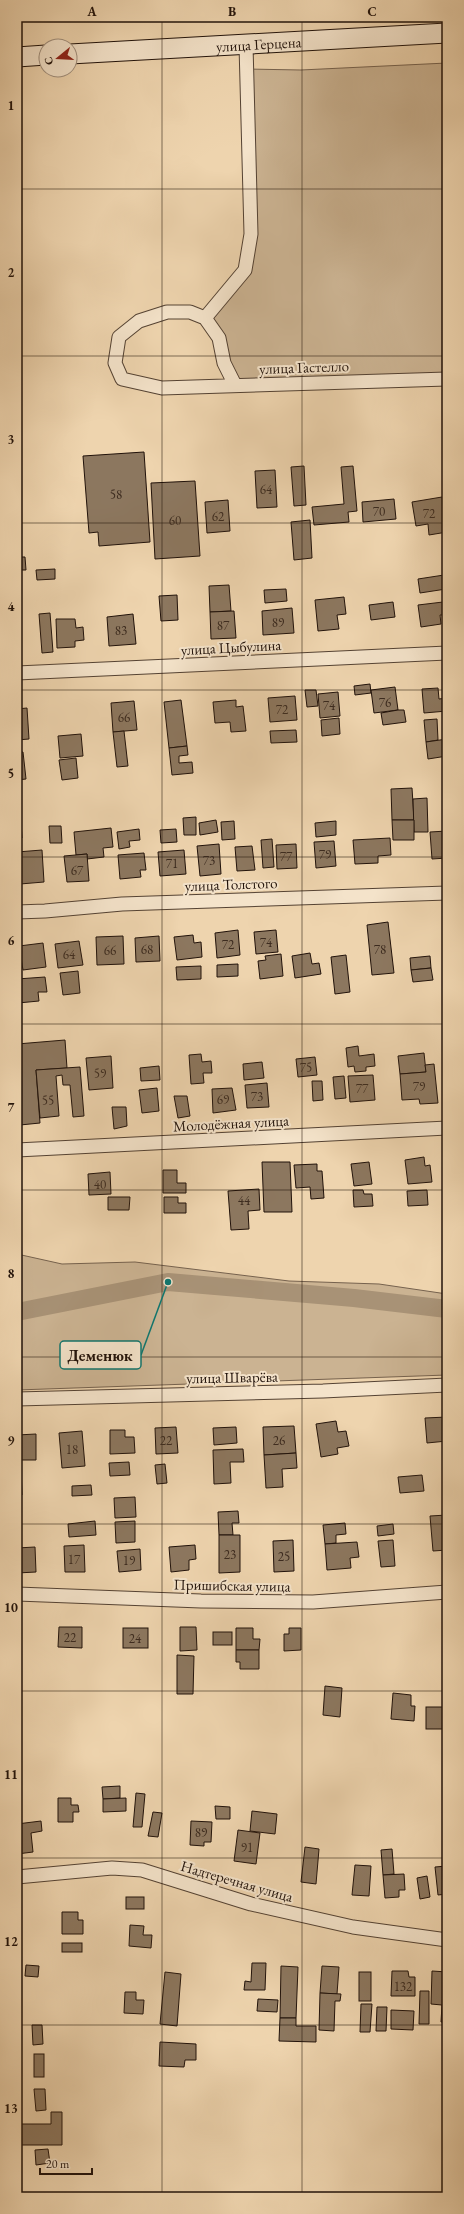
<svg xmlns="http://www.w3.org/2000/svg" width="464" height="2214" viewBox="0 0 464 2214" font-family="'EB Garamond',serif">
<rect width="100%" height="100%" fill="#eed4ae"/>
<filter id="stains"><feTurbulence type="fractalNoise" baseFrequency=".005" numOctaves="4"/><feColorMatrix values="0 0 0 0 .2 0 0 0 0 .09 0 0 0 0 .02 0 0 0 .5 -.17"/></filter>
<radialGradient id="worn" r=".72"><stop offset=".6" stop-color="#630" stop-opacity="0"/><stop offset="1" stop-color="#630" stop-opacity=".3"/></radialGradient>
<g fill="#cbb392" stroke="#76624e">
<polygon points="447,63 447,379 235,385 205,318 245,270 246,69 301,70"/>
<polygon points="17,1254 62,1264 135,1262 289,1281 379,1284 447,1294 447,1375 17,1390"/>
</g>
<g fill="none" stroke-linecap="round" stroke-linejoin="round">
<polyline stroke="#a89276" stroke-width="18" points="17,1312 168,1282 354,1298 447,1309"/>
</g>
<g fill="#8c775f" stroke="#21120a">
<polygon points="144,452 150,542 99,546 98,532 89,533 83,456"/>
<polygon points="304,466 306,505 294,506 291,467"/>
<polygon points="353,466 357,511 348,512 349,522 314,525 312,507 344,504 341,467"/>
<polygon points="275,470 277,507 257,508 255,471"/>
<polygon points="195,481 200,556 155,559 151,483"/>
<polygon points="442,497 447,532 429,535 428,524 416,526 412,502"/>
<polygon points="394,499 396,519 363,522 362,502"/>
<polygon points="228,500 230,531 207,533 205,502"/>
<polygon points="310,520 312,558 294,560 291,522"/>
<polygon points="17,557 25,557 26,570 17,570"/>
<polygon points="55,569 55,579 37,580 36,570"/>
<polygon points="444,575 446,589 420,593 418,579"/>
<polygon points="229,585 231,611 210,612 209,586"/>
<polygon points="286,589 287,601 265,603 264,590"/>
<polygon points="177,595 178,620 161,621 159,596"/>
<polygon points="344,597 346,614 337,615 339,629 318,631 315,600"/>
<polygon points="393,602 395,617 371,620 369,605"/>
<polygon points="443,602 445,615 440,615 441,624 421,627 418,605"/>
<polygon points="292,608 294,633 263,635 262,611"/>
<polygon points="234,611 236,638 211,639 210,612"/>
<polygon points="50,613 53,652 42,653 39,614"/>
<polygon points="133,614 136,644 109,646 107,617"/>
<polygon points="56,619 75,619 76,628 83,627 84,640 75,641 75,647 57,648"/>
<polygon points="17,622 18,622 20,650 17,650"/>
<polygon points="370,684 371,693 355,695 354,686"/>
<polygon points="395,687 398,710 374,713 371,690"/>
<polygon points="438,688 439,699 447,698 447,711 424,713 422,689"/>
<polygon points="305,690 316,690 318,706 307,707"/>
<polygon points="338,692 340,716 320,718 318,694"/>
<polygon points="295,696 297,720 270,722 268,698"/>
<polygon points="181,700 187,746 169,748 164,702"/>
<polygon points="236,700 236,707 243,706 246,731 231,732 230,722 215,723 213,702"/>
<polygon points="134,701 137,730 113,732 111,703"/>
<polygon points="27,708 29,739 17,740 17,709"/>
<polygon points="398,710 404,710 406,722 383,725 381,713"/>
<polygon points="339,718 340,734 322,736 321,720"/>
<polygon points="437,719 438,740 426,742 424,720"/>
<polygon points="296,730 297,742 271,743 270,731"/>
<polygon points="124,731 128,766 117,767 113,732"/>
<polygon points="81,734 83,756 60,758 58,736"/>
<polygon points="447,739 447,756 428,759 426,742"/>
<polygon points="187,746 188,755 179,756 179,763 192,762 193,773 172,775 169,748"/>
<polygon points="17,752 23,752 26,779 17,780"/>
<polygon points="76,758 78,778 62,780 59,760"/>
<polygon points="412,788 414,820 392,820 391,789"/>
<polygon points="17,793 19,793 22,838 17,838"/>
<polygon points="427,798 428,832 414,832 413,799"/>
<polygon points="196,817 196,835 184,835 183,818"/>
<polygon points="216,820 218,832 200,835 199,823"/>
<polygon points="392,820 414,820 414,840 393,840"/>
<polygon points="234,821 235,839 222,840 221,822"/>
<polygon points="336,821 336,835 316,837 315,823"/>
<polygon points="49,826 61,826 62,843 50,843"/>
<polygon points="111,828 113,847 103,848 104,857 87,859 87,854 76,855 74,832"/>
<polygon points="139,829 140,840 129,841 130,847 119,849 117,832"/>
<polygon points="176,829 177,842 161,843 160,830"/>
<polygon points="447,831 447,858 432,859 430,832"/>
<polygon points="390,838 391,855 378,856 378,863 355,864 353,840"/>
<polygon points="272,839 274,867 263,868 261,840"/>
<polygon points="334,841 336,866 316,868 314,842"/>
<polygon points="219,844 221,874 200,876 197,846"/>
<polygon points="296,844 297,868 277,869 276,845"/>
<polygon points="252,846 255,870 237,871 235,847"/>
<polygon points="42,850 44,882 20,884 17,852"/>
<polygon points="184,850 186,874 160,876 158,852"/>
<polygon points="144,853 146,870 140,870 141,877 120,879 118,855"/>
<polygon points="87,854 89,881 67,882 64,856"/>
<polygon points="388,922 394,973 372,975 367,925"/>
<polygon points="445,923 447,923 447,948"/>
<polygon points="238,930 240,955 217,958 215,933"/>
<polygon points="276,930 278,952 256,954 254,932"/>
<polygon points="193,935 194,943 201,942 202,957 177,960 174,937"/>
<polygon points="123,936 124,964 97,965 96,937"/>
<polygon points="159,936 160,961 136,962 135,938"/>
<polygon points="79,941 83,965 58,968 55,944"/>
<polygon points="43,943 46,967 23,970 19,946"/>
<polygon points="310,953 312,964 319,963 321,974 295,978 292,956"/>
<polygon points="281,954 283,976 260,979 258,961 266,960 265,956"/>
<polygon points="346,955 350,992 335,994 331,957"/>
<polygon points="430,956 431,968 411,970 410,958"/>
<polygon points="238,964 238,976 217,977 217,965"/>
<polygon points="201,966 201,979 177,980 176,967"/>
<polygon points="431,968 433,980 413,982 411,970"/>
<polygon points="78,971 80,993 63,995 60,973"/>
<polygon points="45,977 47,992 38,992 39,1001 18,1003 17,979"/>
<polygon points="65,1040 67,1068 36,1070 40,1123 20,1125 17,1044"/>
<polygon points="358,1046 359,1056 374,1054 375,1066 366,1067 366,1071 355,1072 354,1066 348,1067 346,1048"/>
<polygon points="424,1053 426,1072 400,1074 398,1056"/>
<polygon points="201,1054 202,1062 211,1061 212,1073 203,1073 204,1083 191,1084 189,1055"/>
<polygon points="111,1056 113,1088 89,1090 86,1058"/>
<polygon points="315,1057 317,1075 298,1077 296,1059"/>
<polygon points="262,1062 264,1078 244,1080 243,1064"/>
<polygon points="434,1064 438,1103 420,1104 419,1099 402,1100 400,1074 426,1072 425,1065"/>
<polygon points="159,1066 160,1080 141,1081 140,1068"/>
<polygon points="80,1067 84,1116 73,1117 70,1085 63,1085 62,1075 56,1076 59,1116 40,1118 36,1070"/>
<polygon points="373,1075 375,1100 350,1102 348,1076"/>
<polygon points="344,1076 346,1098 335,1099 333,1077"/>
<polygon points="312,1081 322,1081 323,1100 313,1101"/>
<polygon points="267,1083 269,1107 247,1108 245,1085"/>
<polygon points="157,1088 159,1111 142,1113 139,1090"/>
<polygon points="232,1088 236,1110 213,1113 212,1089"/>
<polygon points="174,1096 187,1096 190,1116 178,1118"/>
<polygon points="112,1107 126,1107 127,1126 114,1129"/>
<polygon points="424,1157 425,1166 430,1165 432,1182 408,1184 405,1160"/>
<polygon points="262,1162 290,1162 292,1212 264,1212"/>
<polygon points="369,1162 372,1184 354,1186 351,1164"/>
<polygon points="317,1164 317,1171 322,1171 324,1198 311,1199 310,1187 296,1188 294,1165"/>
<polygon points="163,1170 177,1170 177,1183 186,1183 186,1193 163,1193"/>
<polygon points="110,1172 111,1194 89,1195 88,1174"/>
<polygon points="259,1189 260,1210 248,1211 249,1229 231,1230 228,1191"/>
<polygon points="353,1190 363,1190 364,1194 372,1194 373,1206 354,1207"/>
<polygon points="427,1190 428,1205 408,1206 407,1191"/>
<polygon points="108,1197 130,1197 129,1210 108,1210"/>
<polygon points="164,1197 178,1197 178,1203 186,1203 186,1213 164,1213"/>
<polygon points="447,1417 447,1441 427,1443 425,1418"/>
<polygon points="336,1421 338,1432 346,1431 349,1446 337,1448 338,1454 321,1457 316,1424"/>
<polygon points="294,1426 296,1453 264,1455 263,1427"/>
<polygon points="176,1427 178,1453 156,1454 155,1428"/>
<polygon points="236,1427 237,1443 214,1445 213,1428"/>
<polygon points="110,1430 125,1430 125,1437 134,1437 135,1453 110,1454"/>
<polygon points="82,1431 85,1466 62,1468 59,1433"/>
<polygon points="36,1434 36,1460 17,1460 17,1435"/>
<polygon points="243,1449 244,1462 230,1462 231,1483 214,1484 213,1450"/>
<polygon points="296,1453 297,1468 282,1469 283,1487 266,1488 264,1455"/>
<polygon points="129,1462 130,1475 110,1476 109,1463"/>
<polygon points="165,1464 167,1483 157,1484 155,1465"/>
<polygon points="17,1469 21,1469 22,1495 17,1495"/>
<polygon points="422,1475 424,1491 400,1493 398,1477"/>
<polygon points="91,1485 92,1495 72,1496 72,1486"/>
<polygon points="135,1497 136,1517 115,1518 114,1498"/>
<polygon points="238,1511 239,1523 232,1523 233,1535 219,1535 218,1512"/>
<polygon points="447,1515 447,1550 433,1551 430,1516"/>
<polygon points="95,1521 96,1535 69,1537 68,1524"/>
<polygon points="135,1521 135,1542 116,1543 115,1522"/>
<polygon points="345,1523 346,1534 336,1535 336,1543 325,1544 323,1525"/>
<polygon points="393,1524 394,1534 378,1536 377,1526"/>
<polygon points="219,1535 240,1535 240,1572 219,1573"/>
<polygon points="293,1540 294,1571 274,1572 273,1541"/>
<polygon points="393,1540 395,1566 381,1567 378,1541"/>
<polygon points="357,1542 359,1557 350,1558 351,1568 327,1570 325,1544"/>
<polygon points="84,1545 85,1572 65,1572 64,1546"/>
<polygon points="195,1545 196,1559 189,1560 189,1570 171,1572 169,1547"/>
<polygon points="35,1547 36,1572 17,1573 17,1548"/>
<polygon points="140,1549 141,1570 119,1572 117,1551"/>
<polygon points="59,1627 82,1627 82,1648 58,1647"/>
<polygon points="180,1627 196,1627 197,1650 180,1651"/>
<rect x="123" y="1628" width="25" height="20"/>
<polygon points="236,1628 253,1628 253,1639 260,1639 259,1650 236,1650"/>
<polygon points="289,1628 301,1628 301,1650 284,1651 284,1634 289,1634"/>
<rect x="213" y="1632" width="19" height="13"/>
<polygon points="236,1650 259,1650 259,1669 240,1669 240,1662 236,1662"/>
<polygon points="177,1655 194,1656 193,1694 177,1694"/>
<polygon points="325,1686 342,1688 340,1717 323,1715"/>
<polygon points="393,1693 411,1695 411,1706 415,1706 414,1721 391,1719"/>
<rect x="426" y="1707" width="18" height="22"/>
<polygon points="120,1786 120,1798 103,1799 102,1787"/>
<polygon points="136,1793 145,1794 142,1827 133,1827"/>
<polygon points="58,1798 71,1798 71,1805 78,1805 79,1812 73,1812 73,1822 58,1822"/>
<polygon points="126,1798 126,1811 103,1812 103,1799"/>
<polygon points="215,1806 230,1807 230,1819 216,1819"/>
<polygon points="252,1811 277,1814 275,1834 250,1831"/>
<polygon points="153,1812 162,1813 158,1837 148,1836"/>
<polygon points="41,1821 42,1831 31,1833 33,1852 17,1854 17,1824"/>
<polygon points="191,1821 212,1822 211,1842 204,1842 204,1846 190,1845"/>
<polygon points="238,1830 260,1833 256,1864 234,1861"/>
<polygon points="305,1847 319,1849 316,1884 301,1882"/>
<polygon points="392,1849 394,1874 383,1875 381,1850"/>
<polygon points="355,1865 371,1866 369,1896 352,1895"/>
<polygon points="447,1866 447,1894 438,1895 435,1867"/>
<polygon points="404,1874 405,1890 399,1890 399,1897 385,1898 383,1875"/>
<polygon points="427,1876 430,1897 420,1899 417,1878"/>
<rect x="126" y="1897" width="18" height="12"/>
<polygon points="62,1912 78,1912 78,1920 83,1920 83,1934 62,1934"/>
<polygon points="130,1925 144,1926 143,1935 152,1935 151,1948 129,1946"/>
<rect x="62" y="1943" width="20" height="9"/>
<polygon points="252,1963 266,1963 265,1990 244,1990 245,1981 251,1982"/>
<polygon points="26,1965 39,1966 38,1977 25,1976"/>
<polygon points="281,1966 298,1967 296,2018 280,2018"/>
<polygon points="322,1966 339,1967 337,1994 320,1993"/>
<polygon points="392,1971 408,1971 409,1977 415,1977 415,1996 391,1996"/>
<polygon points="432,1971 447,1972 447,2022 441,2022 442,2005 431,2004"/>
<polygon points="165,1972 181,1974 177,2026 160,2024"/>
<rect x="359" y="1972" width="12" height="29"/>
<polygon points="420,1991 429,1991 429,2024 419,2024"/>
<polygon points="125,1992 136,1992 136,2000 144,2000 143,2014 124,2013"/>
<polygon points="320,1993 341,1994 340,2001 335,2001 334,2031 319,2030"/>
<polygon points="258,1999 278,2000 277,2012 257,2011"/>
<polygon points="361,2004 372,2004 370,2032 360,2032"/>
<polygon points="377,2007 387,2007 386,2031 376,2031"/>
<polygon points="391,2010 414,2011 413,2030 391,2029"/>
<polygon points="280,2018 296,2018 296,2026 316,2026 316,2042 279,2041"/>
<polygon points="18,2022 19,2045 17,2045 17,2023"/>
<polygon points="32,2025 42,2025 43,2044 33,2045"/>
<polygon points="160,2042 196,2044 196,2060 185,2060 184,2067 159,2066"/>
<rect x="34" y="2054" width="10" height="23"/>
<polygon points="17,2059 19,2077 17,2077"/>
<polygon points="34,2089 45,2089 46,2110 36,2111"/>
<polygon points="51,2112 62,2112 62,2145 21,2145 21,2124 51,2124"/>
<polygon points="48,2149 50,2163 36,2165 35,2150"/>
</g>
<g fill="none" stroke-linecap="round" stroke-linejoin="round">
<g stroke="#544233" stroke-width="15">
<g id="minor">
<polyline points="205,318 245,270 251,234 246,45"/>
<polyline points="235,385 224,363 219,338 205,318 190,312 167,312 139,321 119,337 115,363 122,379 162,388 447,379"/>
<polyline points="17,673 447,653"/>
<polyline points="17,912 45,911 122,904 447,893"/>
<polyline points="17,1150 447,1128"/>
<polyline points="17,1399 323,1391 447,1385"/>
<polyline points="17,1594 201,1601 313,1602 447,1592"/>
<polyline points="17,1877 112,1868 142,1870 251,1904 353,1927 447,1940"/>
</g>
</g>
<g stroke="#21120a" stroke-width="21">
<g id="secondary">
<path id="s1" d="M70 54 447 33"/>
<polyline points="17,57 46,55"/>
</g>
</g>
<use href="#minor" stroke="#f4e3ca" stroke-width="13"/>
<use href="#secondary" stroke="#f4e3ca" stroke-width="19"/>
</g>
<path fill="none" stroke="#21120a" stroke-width="1" stroke-opacity="0.55" d="M162 17V2197M302 17V2197M17 189H447M17 356H447M17 523H447M17 690H447M17 857H447M17 1024H447M17 1190H447M17 1357H447M17 1524H447M17 1691H447M17 1858H447M17 2025H447"/>
<g text-anchor="middle" dominant-baseline="central" stroke-width="4" stroke-linejoin="round" paint-order="stroke">
<g font-size="13" fill="#3c2b1f">
<text x="266" y="489">64</text>
<text x="116" y="494">58</text>
<text x="379" y="511">70</text>
<text x="429" y="513">72</text>
<text x="218" y="516">62</text>
<text x="175" y="520">60</text>
<text x="278" y="622">89</text>
<text x="223" y="625">87</text>
<text x="121" y="630">83</text>
<text x="385" y="702">76</text>
<text x="329" y="705">74</text>
<text x="282" y="709">72</text>
<text x="124" y="717">66</text>
<text x="325" y="854">79</text>
<text x="286" y="856">77</text>
<text x="209" y="860">73</text>
<text x="172" y="863">71</text>
<text x="77" y="870">67</text>
<text x="266" y="942">74</text>
<text x="228" y="944">72</text>
<text x="147" y="949">68</text>
<text x="380" y="949">78</text>
<text x="110" y="950">66</text>
<text x="69" y="954">64</text>
<text x="306" y="1067">75</text>
<text x="100" y="1073">59</text>
<text x="419" y="1086">79</text>
<text x="362" y="1088">77</text>
<text x="257" y="1096">73</text>
<text x="223" y="1099">69</text>
<text x="48" y="1100">55</text>
<text x="100" y="1184">40</text>
<text x="244" y="1200">44</text>
<text x="166" y="1440">22</text>
<text x="279" y="1440">26</text>
<text x="72" y="1449">18</text>
<text x="230" y="1554">23</text>
<text x="284" y="1556">25</text>
<text x="74" y="1559">17</text>
<text x="129" y="1560">19</text>
<text x="70" y="1637">22</text>
<text x="135" y="1638">24</text>
<text x="201" y="1832">89</text>
<text x="247" y="1847">91</text>
<text x="403" y="1986">132</text>
</g>
<g font-size="15" fill="#21120a" stroke="#f4e3ca">
<text stroke="none"><textPath href="#s1" startOffset="189">улица Герцена</textPath></text>
<text transform="translate(304 367) rotate(-2)">улица Гастелло</text>
<text transform="translate(231 647) rotate(-3)">улица Цыбулина</text>
<text transform="translate(231 884) rotate(-2)">улица Толстого</text>
<text transform="translate(231 1123) rotate(-3)">Молодёжная улица</text>
<text transform="translate(232 1377) rotate(-1)">улица Шварёва</text>
<text transform="translate(232 1585) rotate(1)">Пришибская улица</text>
<text transform="translate(237 1881) rotate(16)">Надтеречная улица</text>
</g>
</g>
<path fill="none" stroke="#0f766e" stroke-width="1.5" d="M168 1282L141 1355"/>
<circle fill="#0f766e" stroke="#f4e3ca" stroke-width="1.5" cx="168" cy="1282" r="4"/>
<rect fill="#f4e3ca" stroke="#0f766e" stroke-width="1.5" x="60" y="1341" width="81" height="28" rx="4"/>
<g font-size="16" text-anchor="middle" font-weight="bold" fill="#21120a">
<text x="100" y="1361">Деменюк</text>
</g>
<rect width="464" height="2214" fill="none" stroke="#eed4ae" stroke-width="44"/>
<g transform="translate(58 58) rotate(252)"><circle r="19" fill="#f4e3ca" stroke="#a08f7d"/>
<path d="M0-3L7 15L0 10L-7 15Z" fill="#8f2418"/>
<text y="-6" font-size="11" font-weight="bold" text-anchor="middle" fill="#21120a">С</text>
</g>
<path d="M40 2168v6h52v-6" fill="none" stroke="#21120a" stroke-width="2"/>
<text x="46" y="2168" font-size="12" fill="#21120a" stroke="#f4e3ca" stroke-width="3" paint-order="stroke">20 m</text>
<rect x="22" y="22" width="420" height="2170" fill="none" stroke="#21120a" stroke-width="1.5"/>
<g font-size="13" text-anchor="middle" font-weight="bold" fill="#21120a">
<text x="92" y="16">A</text>
<text x="232" y="16">B</text>
<text x="372" y="16">C</text>
<text x="11" y="110">1</text>
<text x="11" y="277">2</text>
<text x="11" y="444">3</text>
<text x="11" y="611">4</text>
<text x="11" y="778">5</text>
<text x="11" y="945">6</text>
<text x="11" y="1112">7</text>
<text x="11" y="1278">8</text>
<text x="11" y="1445">9</text>
<text x="11" y="1612">10</text>
<text x="11" y="1779">11</text>
<text x="11" y="1946">12</text>
<text x="11" y="2113">13</text>
</g>
<rect width="100%" height="100%" filter="url(#stains)"/>
<rect width="100%" height="100%" fill="url(#worn)"/>
</svg>
